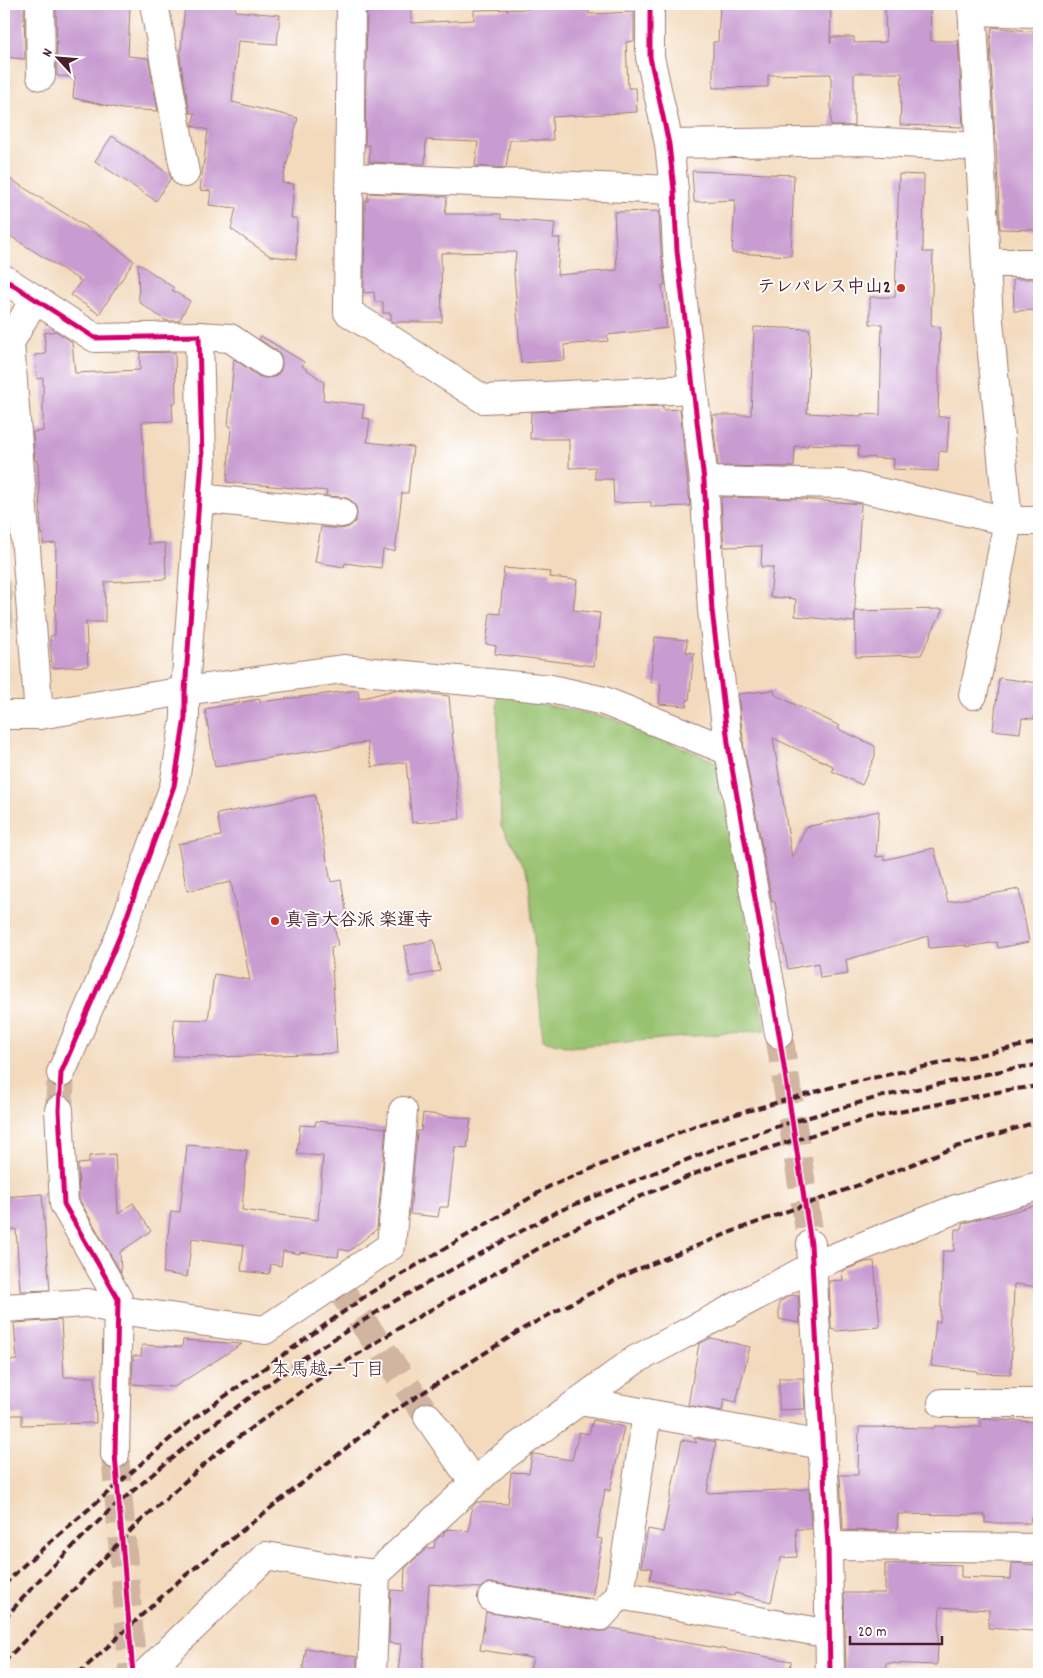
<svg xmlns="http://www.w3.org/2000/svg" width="1043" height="1678" viewBox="0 0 1043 1678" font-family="Dekko,'Klee One',sans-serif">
<rect width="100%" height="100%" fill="#fff"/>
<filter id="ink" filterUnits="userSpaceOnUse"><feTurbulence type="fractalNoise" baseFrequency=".02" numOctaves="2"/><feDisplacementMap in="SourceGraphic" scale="10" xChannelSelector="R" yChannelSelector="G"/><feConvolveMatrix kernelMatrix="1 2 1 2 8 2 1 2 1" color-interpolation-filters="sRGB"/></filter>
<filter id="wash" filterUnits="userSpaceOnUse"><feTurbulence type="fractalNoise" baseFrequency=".0096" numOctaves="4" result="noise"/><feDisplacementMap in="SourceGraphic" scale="20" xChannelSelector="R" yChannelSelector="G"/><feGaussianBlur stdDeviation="1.12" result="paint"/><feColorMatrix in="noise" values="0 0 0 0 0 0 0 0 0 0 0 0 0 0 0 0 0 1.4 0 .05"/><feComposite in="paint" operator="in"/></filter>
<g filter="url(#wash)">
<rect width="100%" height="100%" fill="#f3dabd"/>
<g fill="#98c26f" stroke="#71704d">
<polygon points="4,575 9,575 12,629 4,630"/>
<polygon points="497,695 614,719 719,763 765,1030 569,1047 543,1040 528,873 501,826"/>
</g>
<g id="blocks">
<g fill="#c99cd1">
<polygon points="4,4 24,4 25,59 4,57"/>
<polygon points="56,4 130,4 128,56 148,58 158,111 122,109 73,98 75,77 57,76"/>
<polygon points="185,4 236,4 235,11 280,15 277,44 238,41 232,102 298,118 282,183 294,184 291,218 297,218 296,259 270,256 231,229 236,208 209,205 211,191 200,190 208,130 192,126 195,113 190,113 180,60"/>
<polygon points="367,4 411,4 411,23 474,20 474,10 528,9 528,4 564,4 564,6 589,5 589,14 634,12 634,41 626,42 628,88 636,88 637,112 552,117 553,140 510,140 506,168 475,166 478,142 426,140 425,164 369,162 370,145 365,145"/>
<polygon points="720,4 831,4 830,43 831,43 831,37 854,37 854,43 886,42 885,4 930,4 931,41 958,41 963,127 900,125 902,73 854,73 854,126 831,126 831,74 768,75 768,87 713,88 713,42 718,42"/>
<polygon points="992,27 1039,32 1039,137 1037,169 1039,169 1039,230 1000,229 996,142 995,142 990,40"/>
<polygon points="112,136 169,174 171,178 156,201 95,161"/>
<polygon points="692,171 794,175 791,256 732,253 735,200 694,202"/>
<polygon points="899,174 924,175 923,252 933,252 931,326 940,327 938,417 949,417 947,452 939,451 938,471 893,469 894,459 858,457 859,446 808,444 808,446 795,446 794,467 718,466 712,415 751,415 754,327 810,329 807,413 861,416 861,414 880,415 882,324 870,324 870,297 895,297"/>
<polygon points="4,175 102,237 134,261 99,314 71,295 81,281 4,232"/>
<polygon points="368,193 447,197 445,214 501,214 501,219 555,223 553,238 560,238 557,275 617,270 614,212 659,211 661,252 665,285 662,285 667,328 607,335 608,341 564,345 565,360 521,363 514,272 516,252 441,253 442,322 392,322 391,321 391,313 383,313 383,302 375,302 374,292 364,293 365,201 368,201"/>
<polygon points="138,263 174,288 172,290 190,301 179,321 166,321 139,302"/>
<polygon points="1013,279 1039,279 1039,310 1014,311"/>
<polygon points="56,331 72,342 75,373 140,370 140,353 175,352 176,403 172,403 173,421 142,422 148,544 165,543 166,579 105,582 105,622 86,622 88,666 52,668 50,636 55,635 56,543 43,544 43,533 41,534 38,461 35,461 33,432 43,431 43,378 37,379 35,355 46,354 44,333"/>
<polygon points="261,336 304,362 302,366 324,382 323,400 364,405 362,418 370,419 367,442 413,447 408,493 402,493 395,551 383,550 381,568 345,563 344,567 315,562 321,527 341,529 349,527 355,522 357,515 356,507 351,500 344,497 326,496 327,491 227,482 231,426 228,426 234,359 258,376 265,378 274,377 280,372 282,365 281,356 276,350 259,339"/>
<polygon points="663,406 663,410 680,409 690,506 651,507 651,502 614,503 613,479 595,479 595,467 569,468 569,439 530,439 531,412"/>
<polygon points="721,497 801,499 861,504 854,622 795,616 796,599 770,597 773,567 761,567 762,546 724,547"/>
<polygon points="4,512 7,512 9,536 4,536"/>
<polygon points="504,568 551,572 550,577 577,580 573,610 600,613 594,666 495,654 496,646 486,644 490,613 500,614"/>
<polygon points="943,609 921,655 856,657 855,611"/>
<polygon points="655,637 687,640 686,652 694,653 689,700 687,700 687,706 659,704 661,684 650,682"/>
<polygon points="999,678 1038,683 1034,719 1022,718 1020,733 993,730"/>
<polygon points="358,690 359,699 395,690 449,696 460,819 412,823 406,762 372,767 367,742 215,767 205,709 260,699 260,702"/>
<polygon points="774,690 775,695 840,726 838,729 875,746 875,756 862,785 832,771 833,766 773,738 792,857 806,827 879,811 876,857 884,856 884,860 934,848 948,902 1019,889 1029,942 998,948 997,942 966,947 966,945 929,948 928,936 846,960 848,974 820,978 818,963 788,969 775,902 772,902 744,749 738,694"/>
<polygon points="315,795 331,882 341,880 348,922 334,925 338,946 331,947 337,1053 217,1057 173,1056 174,1019 208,1020 214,974 250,980 231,882 187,891 178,844 221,836 217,814"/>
<polygon points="434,940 440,971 410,977 404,946"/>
<polygon points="423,1113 471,1119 467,1148 455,1147 448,1207 440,1207 438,1217 410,1214 417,1131 421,1131"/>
<polygon points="316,1121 386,1128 377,1229 349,1251 339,1249 338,1257 300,1252 300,1254 283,1251 281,1266 271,1264 269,1274 241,1271 244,1245 192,1238 187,1277 163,1273 171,1211 180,1212 187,1145 247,1150 242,1210 318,1220 323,1156 297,1154 300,1125 315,1126"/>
<polygon points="115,1154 118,1214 133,1203 151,1231 120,1252 121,1273 79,1199 78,1164 89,1163 89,1156"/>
<polygon points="42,1194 50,1290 20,1291 16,1229 4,1230 4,1197"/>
<polygon points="1039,1204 1039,1287 1014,1284 1011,1374 977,1373 977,1371 931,1366 936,1321 940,1322 943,1251 954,1251 955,1229 962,1229 962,1224 988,1216 994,1217"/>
<polygon points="874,1261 880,1327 838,1331 831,1329 829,1281 843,1280 842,1271 865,1262"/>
<polygon points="792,1295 798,1296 800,1323 779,1319 779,1302"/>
<polygon points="61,1320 64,1377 95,1377 96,1423 22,1425 22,1415 4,1415 4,1361 17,1360 14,1323"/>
<polygon points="711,1338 750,1347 736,1402 724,1399 722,1411 688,1405 699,1344"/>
<polygon points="183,1340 242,1344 174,1387 132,1384 133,1356 141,1356 142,1345 182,1347"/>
<polygon points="779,1378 803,1378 805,1409 779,1410"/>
<polygon points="981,1419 1039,1422 1039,1517 1031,1517 1030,1523 985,1523 985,1515 898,1514 897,1531 843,1530 840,1475 858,1475 859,1427 934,1428 935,1426 981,1427"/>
<polygon points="593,1420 624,1427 610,1491 605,1489 597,1538 602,1539 592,1599 495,1583 487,1583 480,1588 429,1584 422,1674 398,1674 401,1644 389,1643 391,1590 404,1591 405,1568 427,1548 434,1548 435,1541 440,1536 443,1536 444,1532 448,1529 469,1531 472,1507 477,1502 508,1504 511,1472 529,1473 532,1455 534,1454 572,1460 579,1432 589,1434"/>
<polygon points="694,1438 716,1442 707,1493 809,1489 811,1529 796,1529 797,1557 781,1558 771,1602 735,1593 734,1596 650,1580 652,1568 641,1567 648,1529 663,1532 682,1440 697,1443"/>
<polygon points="912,1563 961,1565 961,1577 1011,1579 1012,1563 1039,1565 1039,1589 1037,1589 1034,1631 988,1628 989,1610 940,1607 937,1665 886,1663 885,1674 846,1674 844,1593 885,1593 885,1564"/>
<polygon points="486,1612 598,1631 606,1631 611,1628 654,1636 654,1637 791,1661 790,1674 529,1674 533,1658 480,1650"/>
<polygon points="306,1648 357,1657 357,1674 302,1674"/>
</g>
</g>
</g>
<g filter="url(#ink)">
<use href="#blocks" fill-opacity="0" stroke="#9e7c74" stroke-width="1"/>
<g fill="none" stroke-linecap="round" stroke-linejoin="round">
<g stroke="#d1b5a0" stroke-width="28" stroke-dasharray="28 14" stroke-linecap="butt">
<polyline points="779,1034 811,1244"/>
<polyline points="59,1110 61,1073"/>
<polyline points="336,1283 428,1417"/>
<polyline points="115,1454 133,1674"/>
</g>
<g stroke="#9e7c74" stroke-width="30">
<g id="minor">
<polyline points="40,4 41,76"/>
<polyline points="154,4 185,173"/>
<polyline points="351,4 348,312 483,399 693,389"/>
<polyline points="650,4 650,57 669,144 674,190 677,251 704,481 712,610 729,751 779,1034"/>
<polyline points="972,4 989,321 1008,521 986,637 973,695"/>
<polyline points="972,11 1039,13"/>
<polyline points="669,144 864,141 979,147"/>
<polyline points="350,177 674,190"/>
<polyline points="987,263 1039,263"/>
<polyline points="4,279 95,338 199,336 202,459 185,691 185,718 174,786 119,938 61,1073"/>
<polyline points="34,299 10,343 39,715"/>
<polyline points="199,336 230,338 267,363"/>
<polyline points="704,481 843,484 1008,521 1039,521"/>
<polyline points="199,498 342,513"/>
<polyline points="4,715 39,715 185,691 343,669 551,689 604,701 729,751"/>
<polyline points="59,1110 64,1204 118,1299 115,1454"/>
<polyline points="811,1244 828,1546 830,1674"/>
<polyline points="4,1308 87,1303 118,1310 265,1330 391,1246 403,1111"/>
<polyline points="580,1401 822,1445"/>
<polyline points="942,1403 1039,1403"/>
<polyline points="647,1413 620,1595 829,1634"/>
<polyline points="428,1417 474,1483"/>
<polyline points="828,1546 1039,1548"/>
<polyline points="492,1598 601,1616 620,1595"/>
<polyline points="145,1674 266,1556 351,1571 376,1574"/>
<polyline points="372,1674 376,1574 498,1461 635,1360 813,1266 956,1209 1039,1186"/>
</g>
</g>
<use href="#minor" stroke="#fff" stroke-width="28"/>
<g stroke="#4a1f2b" stroke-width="4" stroke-dasharray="8 4" stroke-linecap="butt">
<polyline points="4,1585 24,1565 193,1419 370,1293 550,1186 697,1125 840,1085 1039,1042"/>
<polyline points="4,1619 40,1579 109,1511 203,1432 305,1357 393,1302 556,1212 721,1146 785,1124 879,1097 1015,1068 1039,1065"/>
<polyline points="4,1662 135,1526 218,1452 317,1380 404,1325 569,1231 639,1197 721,1163 788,1142 874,1117 1008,1090 1039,1086"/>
<polyline points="78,1674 181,1579 388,1415 524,1328 631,1272 744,1227 870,1181 953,1148 1039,1121"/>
</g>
<g stroke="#fff" stroke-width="8">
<g id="cycleway">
<polyline points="650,4 650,57 669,144 674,190 677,251 704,481 712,610 729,751 779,1034 811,1244 828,1546 830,1674"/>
<polyline points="4,279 95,338 199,336 202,459 185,691 185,718 174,786 119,938 61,1073 59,1110 64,1204 118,1299 115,1454 133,1674"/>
</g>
</g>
<use href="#cycleway" stroke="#d6006c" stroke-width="5"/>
</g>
</g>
<g fill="#c8321e" stroke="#fff" stroke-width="2">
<circle cx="901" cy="288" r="5"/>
<circle cx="275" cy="921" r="5"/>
</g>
<g text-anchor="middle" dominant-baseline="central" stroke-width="4" stroke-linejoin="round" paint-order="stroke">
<g font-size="18" font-weight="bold" fill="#4a1f2b" stroke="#fff" text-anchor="end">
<text x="891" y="288">テレパレス中山2</text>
<text x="285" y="921" text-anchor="start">真言大谷派 楽運寺</text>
</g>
<g font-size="19" fill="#4a1f2b" stroke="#fff">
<text x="328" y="1371">本馬越一丁目</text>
</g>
</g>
<rect width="1043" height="1678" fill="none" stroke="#fff" stroke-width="20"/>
<g transform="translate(58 58) rotate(296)" stroke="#ffffff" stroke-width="4" paint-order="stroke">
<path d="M0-4L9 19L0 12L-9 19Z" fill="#4a1f2b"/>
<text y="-8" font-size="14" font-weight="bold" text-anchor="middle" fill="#4a1f2b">N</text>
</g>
<path d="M850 1636v8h92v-8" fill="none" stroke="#4a1f2b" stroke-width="2.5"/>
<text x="858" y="1636" font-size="15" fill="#4a1f2b" stroke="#ffffff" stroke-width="4" paint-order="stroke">20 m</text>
</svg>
